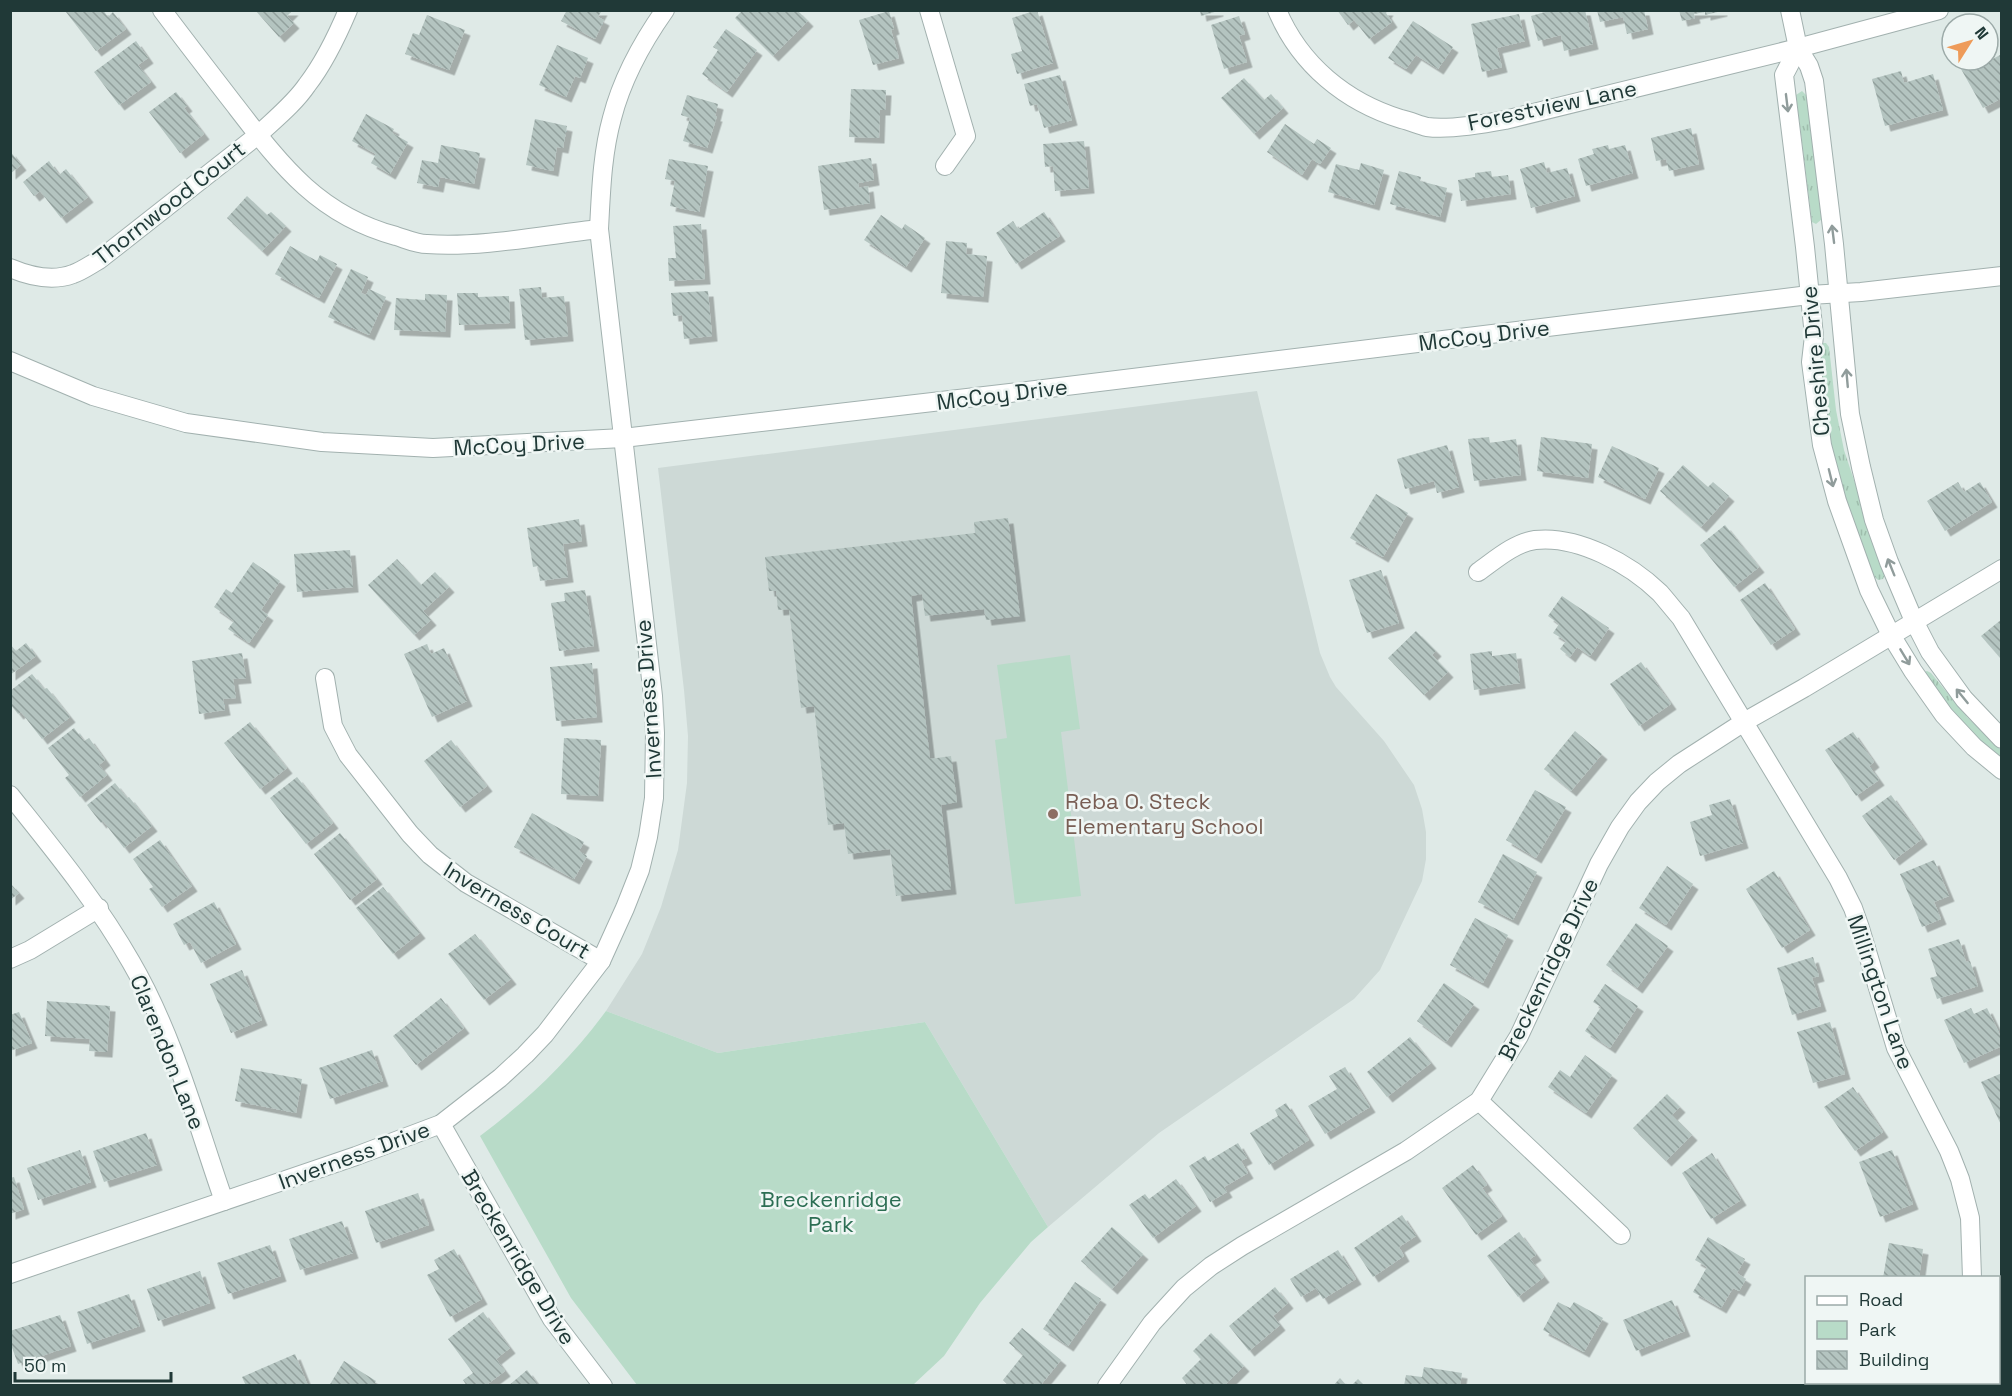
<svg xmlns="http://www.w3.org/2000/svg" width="2012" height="1396" viewBox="0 0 2012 1396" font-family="'Space Grotesk',sans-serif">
<defs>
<pattern id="grass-tufts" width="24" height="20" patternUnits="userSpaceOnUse" patternTransform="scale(1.5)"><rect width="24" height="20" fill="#b8dbc8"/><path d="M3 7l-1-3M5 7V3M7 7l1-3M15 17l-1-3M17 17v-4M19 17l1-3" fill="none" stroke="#9ebdac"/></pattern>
<pattern id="building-back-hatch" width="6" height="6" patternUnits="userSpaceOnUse" patternTransform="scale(1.5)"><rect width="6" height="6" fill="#b4c4c0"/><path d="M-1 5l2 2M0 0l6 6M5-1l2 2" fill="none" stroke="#92a09d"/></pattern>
<filter id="shadow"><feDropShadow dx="5.5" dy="5.5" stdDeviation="0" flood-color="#0004"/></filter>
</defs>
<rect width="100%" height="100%" fill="#dfeae7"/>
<polygon fill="#cdd9d6" points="1257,391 1320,653 1330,677 1336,687 1384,741 1414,785 1422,809 1426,832 1426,859 1422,881 1380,970 1354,999 1159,1133 1048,1227 925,1022 718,1053 606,1011 642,954 661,907 678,850 687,783 688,736 684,690 658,468"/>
<g fill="url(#grass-tufts)">
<polygon points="1802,91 1808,97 1822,219 1816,224 1812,222 1796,95"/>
<polygon points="1822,343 1826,343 1829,347 1836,410 1844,450 1885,574 1883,579 1878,580 1874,576 1837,476 1829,445 1817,349"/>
<polygon points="1927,671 1931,673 1967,717 2001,750 2001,762 1964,727 1924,672"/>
</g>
<g fill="#b8dbc8">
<polygon points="1070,655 1080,729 1061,732 1081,896 1015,904 995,740 1007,738 997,665"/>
<path d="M606 1011 718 1053 925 1022 1048 1227 1031 1242 980 1303 944 1356 914 1384 637 1385 571 1298 480 1136C530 1098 569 1061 606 1011Z"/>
</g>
<g fill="url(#building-back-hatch)" filter="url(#shadow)">
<polygon points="68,10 103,10 108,17 113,12 126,29 96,51 66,12"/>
<polygon points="255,10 293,10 287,16 294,23 279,37"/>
<polygon points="567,10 602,10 598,17 604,20 595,39 561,21"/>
<polygon points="743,10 797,10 808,21 773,56 735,18"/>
<polygon points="1037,10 1053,63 1017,74 1011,54 1022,51 1012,18"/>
<polygon points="1200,10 1218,10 1218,11 1201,16"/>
<polygon points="1337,10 1388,10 1386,13 1392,22 1369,39 1354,20 1348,25"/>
<polygon points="1552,10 1585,10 1593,44 1564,51 1561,35 1538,41 1531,16"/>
<polygon points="1597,10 1644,10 1648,29 1627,34 1623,17 1600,22"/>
<polygon points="1679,10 1722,10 1722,11 1705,15 1705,12 1694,14 1695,18 1682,21"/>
<polygon points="889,11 894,29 891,30 899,58 873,65 859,20"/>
<polygon points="1519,14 1525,41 1497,48 1502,67 1482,72 1471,24"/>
<polygon points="427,15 465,30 449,70 405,54 413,33 419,35"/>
<polygon points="1239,16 1245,34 1239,36 1247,62 1224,69 1211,25"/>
<polygon points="1413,21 1453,47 1438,69 1416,55 1406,69 1388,58"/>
<polygon points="726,29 757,50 727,92 702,74 718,50 713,47"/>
<polygon points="136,41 148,58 138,65 151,82 119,105 94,72"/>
<polygon points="557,45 588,58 580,78 575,76 566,97 539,85"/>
<polygon points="2002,54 2002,98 1983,108 1961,69 1977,60 1984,60 1985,63"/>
<polygon points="1901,71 1904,83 1933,74 1943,110 1885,126 1872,79"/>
<polygon points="1060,75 1072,120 1044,128 1037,104 1030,106 1024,84"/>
<polygon points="1244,78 1264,100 1271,94 1283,108 1254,134 1221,98"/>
<polygon points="851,89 886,90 885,110 880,110 879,138 849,137"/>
<polygon points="176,92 187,106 184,108 204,134 180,153 149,112"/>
<polygon points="687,95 718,104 715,116 717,116 707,148 683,141 690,118 681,115"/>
<polygon points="366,114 394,129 392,133 408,142 390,174 371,163 376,154 352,141"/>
<polygon points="535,119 567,126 563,148 557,147 553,171 526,165"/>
<polygon points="1285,124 1314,144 1317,139 1331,148 1320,164 1312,159 1302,175 1267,152"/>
<polygon points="1691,128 1699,164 1669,171 1666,159 1656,161 1651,138"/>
<polygon points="1084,141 1089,188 1055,191 1053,166 1045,167 1043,144"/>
<polygon points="441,145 480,153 474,184 440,177 438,187 417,183 422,160 438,163"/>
<polygon points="1608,145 1609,149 1625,145 1633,173 1586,186 1578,159 1594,154 1592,149"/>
<polygon points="10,151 21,165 10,174"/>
<polygon points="871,158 874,180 858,183 859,188 868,186 870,203 824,210 818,166"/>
<polygon points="669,159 708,166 699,212 670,206 675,181 665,179"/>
<polygon points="49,161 59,175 66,169 88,197 61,218 40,191 34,196 23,182"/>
<polygon points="1544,162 1547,173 1567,168 1575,196 1531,208 1520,169"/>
<polygon points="1361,163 1384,170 1374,205 1328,192 1336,164 1359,170"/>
<polygon points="1399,171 1421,177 1420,181 1447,188 1440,217 1390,204"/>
<polygon points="1491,171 1492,177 1508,175 1511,194 1461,201 1458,180 1475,177 1475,173"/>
<polygon points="247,196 267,215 271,212 286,226 262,251 227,218"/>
<polygon points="1044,212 1060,236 1016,264 996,233 1013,221 1018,229"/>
<polygon points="881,215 902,229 905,224 925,238 906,267 864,240"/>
<polygon points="701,224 705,279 669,281 668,258 676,258 673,226"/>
<polygon points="946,241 967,243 966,254 987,256 983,297 941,293"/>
<polygon points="290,246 317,261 320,255 337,264 319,298 275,274"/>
<polygon points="351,269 368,277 361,293 366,295 369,289 386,297 369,335 328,317"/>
<polygon points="541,287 542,298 564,296 568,336 525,340 519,289"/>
<polygon points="708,291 712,336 684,339 682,315 673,316 671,293"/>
<polygon points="457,293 478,293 478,297 509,296 510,323 459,325"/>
<polygon points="425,294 447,295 445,332 394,330 396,298 425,300"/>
<polygon points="1489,437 1490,443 1516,439 1521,475 1474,481 1468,439"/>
<polygon points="1541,437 1592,444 1588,478 1537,471"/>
<polygon points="1447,445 1459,487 1437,493 1434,481 1405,489 1397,459"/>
<polygon points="1612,446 1659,468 1645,499 1598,477"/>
<polygon points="1683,465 1708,487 1713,482 1729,496 1701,527 1660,491"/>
<polygon points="1958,482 1964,492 1980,482 1992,502 1945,531 1927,501"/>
<polygon points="1376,494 1408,513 1383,557 1350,538"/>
<polygon points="1008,518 1020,616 986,620 984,609 925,616 922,594 911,596 930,759 951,756 957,802 941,805 951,889 896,896 890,849 848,854 844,823 828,825 814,706 801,708 789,609 778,610 776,591 769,591 765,557 975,533 974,522"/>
<polygon points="579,519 582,541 563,544 568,577 540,581 538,566 533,567 527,528"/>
<polygon points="1725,525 1759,567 1734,587 1700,545"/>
<polygon points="350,550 353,587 297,592 294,554"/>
<polygon points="397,559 421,585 435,572 449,587 423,611 431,620 414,635 368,585"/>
<polygon points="253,562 280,581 261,610 268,615 249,643 228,629 234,621 214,607 226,589 232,593"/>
<polygon points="1381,570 1399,623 1367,633 1349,580"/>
<polygon points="1765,583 1795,629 1771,645 1740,600"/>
<polygon points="585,590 594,646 559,651 551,603 565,601 564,593"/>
<polygon points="1562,596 1609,628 1590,656 1577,647 1570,657 1560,649 1566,641 1553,633 1559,624 1548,616"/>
<polygon points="2002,619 2002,660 1981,636"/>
<polygon points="1416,631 1436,651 1432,655 1448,672 1424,695 1388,658"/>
<polygon points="26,643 36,656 10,675 10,644 16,651"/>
<polygon points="427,644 431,654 444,648 467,701 432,717 404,654"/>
<polygon points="1492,651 1492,656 1516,653 1520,683 1474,690 1470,654"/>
<polygon points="242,653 246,678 233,679 236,698 223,699 225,710 199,714 192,661"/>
<polygon points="1641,662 1671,704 1639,726 1610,684"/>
<polygon points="592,663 597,717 556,721 550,667"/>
<polygon points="32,674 44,689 47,688 70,717 42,739 21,712 18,714 10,704 10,691"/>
<polygon points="250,722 287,768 260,789 224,743"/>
<polygon points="74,728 84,741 89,738 105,760 99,765 107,775 80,797 65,778 69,775 48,748"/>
<polygon points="1575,731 1602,754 1571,791 1544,769"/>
<polygon points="1853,732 1874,762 1869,766 1879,780 1856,796 1825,750"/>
<polygon points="564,738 601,740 598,796 561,794"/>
<polygon points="451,740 487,786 460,807 424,761"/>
<polygon points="297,777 333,823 306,844 270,798"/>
<polygon points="115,783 127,798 129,797 152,826 124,848 103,821 101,823 87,805"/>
<polygon points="1535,790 1566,807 1536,858 1506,840"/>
<polygon points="1891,795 1922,839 1894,860 1862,816"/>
<polygon points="1730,799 1743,843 1700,856 1690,822 1712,815 1709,805"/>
<polygon points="532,813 584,842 579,851 587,856 574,879 514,847"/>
<polygon points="340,833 377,879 350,900 314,854"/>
<polygon points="160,840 192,886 162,907 149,889 153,887 133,859"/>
<polygon points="1503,854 1537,872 1513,920 1478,902"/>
<polygon points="1934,860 1949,896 1934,902 1941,919 1922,927 1900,874"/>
<polygon points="1667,866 1693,884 1666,925 1639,908"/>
<polygon points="1774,871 1810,930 1782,948 1746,889"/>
<polygon points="10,883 19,893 10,900"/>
<polygon points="383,887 420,933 393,954 356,908"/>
<polygon points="214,902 236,944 201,963 190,942 184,945 173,924"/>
<polygon points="1475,918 1508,935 1483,983 1450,965"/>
<polygon points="1636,923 1668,946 1637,988 1606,965"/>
<polygon points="475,934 511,979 484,1000 448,954"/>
<polygon points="1959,939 1966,962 1970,961 1978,986 1937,999 1930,978 1937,976 1928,949"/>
<polygon points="1813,957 1819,976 1812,978 1821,1006 1792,1015 1777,968"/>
<polygon points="242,970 262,1020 231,1033 210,984"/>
<polygon points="1444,983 1474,1004 1446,1042 1417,1021"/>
<polygon points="1605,984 1638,1006 1610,1048 1585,1031 1601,1007 1593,1002"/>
<polygon points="441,998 464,1028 416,1065 393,1036"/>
<polygon points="47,1001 110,1006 107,1052 89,1051 90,1039 45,1036"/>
<polygon points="1971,1008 1974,1014 1987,1008 2002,1039 2002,1046 1964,1063 1944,1020"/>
<polygon points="19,1012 32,1043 10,1051 10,1015"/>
<polygon points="1830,1022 1845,1074 1813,1083 1797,1032"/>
<polygon points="1410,1037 1431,1063 1387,1097 1367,1072"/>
<polygon points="372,1050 383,1081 330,1099 319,1068"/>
<polygon points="1585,1055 1612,1075 1586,1113 1548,1087 1560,1070 1570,1077"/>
<polygon points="1345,1067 1370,1107 1325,1134 1308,1106 1337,1089 1329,1076"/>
<polygon points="241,1068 302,1079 296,1113 235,1101"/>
<polygon points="2002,1073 2002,1127 1981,1082"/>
<polygon points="1853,1087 1883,1132 1855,1151 1824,1107"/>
<polygon points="1667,1094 1680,1107 1672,1115 1692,1135 1666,1161 1633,1128"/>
<polygon points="1286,1103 1309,1140 1269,1165 1250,1133 1278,1116 1275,1110"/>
<polygon points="146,1133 157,1165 104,1182 93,1151"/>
<polygon points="1238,1143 1247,1158 1241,1161 1248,1173 1224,1187 1227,1192 1210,1202 1189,1166 1205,1156 1208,1161"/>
<polygon points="80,1150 91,1182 38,1200 27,1168"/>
<polygon points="1892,1150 1913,1204 1880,1217 1859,1162"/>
<polygon points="1712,1153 1741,1200 1711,1219 1682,1173"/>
<polygon points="1473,1165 1487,1185 1482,1188 1502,1216 1476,1235 1442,1188"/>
<polygon points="14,1177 24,1209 10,1214 10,1178"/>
<polygon points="1176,1179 1196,1206 1153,1238 1129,1205 1145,1194 1149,1199"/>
<polygon points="418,1193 429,1225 376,1243 365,1211"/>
<polygon points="1402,1215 1416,1236 1399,1247 1404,1256 1373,1277 1354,1248"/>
<polygon points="342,1221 353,1253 300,1270 289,1239"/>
<polygon points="1112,1227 1143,1254 1112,1289 1081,1261"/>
<polygon points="1519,1232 1536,1255 1530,1259 1544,1277 1518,1297 1487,1256"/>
<polygon points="1708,1237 1745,1259 1737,1273 1746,1279 1739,1291 1733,1288 1721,1308 1693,1292 1707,1267 1695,1260"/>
<polygon points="1889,1243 1923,1249 1919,1278 1883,1278"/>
<polygon points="270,1245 281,1276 228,1294 217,1263"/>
<polygon points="454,1249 482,1299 450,1317 427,1275 439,1269 434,1260"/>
<polygon points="1338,1250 1356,1279 1323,1299 1316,1288 1301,1297 1290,1279"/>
<polygon points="200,1271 210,1303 158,1321 147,1289"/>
<polygon points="1075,1282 1101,1299 1068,1346 1043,1329"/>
<polygon points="1275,1287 1288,1303 1273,1316 1280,1325 1249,1351 1229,1326"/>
<polygon points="129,1294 140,1326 87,1344 77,1312"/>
<polygon points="1672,1300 1685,1331 1636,1351 1623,1320"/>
<polygon points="1558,1302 1570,1308 1574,1302 1603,1318 1584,1352 1543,1330"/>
<polygon points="483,1312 510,1348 496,1359 505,1371 485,1386 467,1386 463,1380 473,1373 448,1339"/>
<polygon points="60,1315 71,1346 18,1364 10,1342 10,1331"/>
<polygon points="1022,1328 1061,1360 1040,1386 1009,1386 1003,1380 1023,1355 1009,1343"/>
<polygon points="1211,1333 1244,1366 1224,1386 1188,1386 1182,1378 1201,1359 1193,1351"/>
<polygon points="295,1354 308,1386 246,1386 242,1377"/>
<polygon points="344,1361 376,1381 373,1386 329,1386"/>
<polygon points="1424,1367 1462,1373 1460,1386 1404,1386 1406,1375 1422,1377"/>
<polygon points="527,1370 539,1386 508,1386"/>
<polygon points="1340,1378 1347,1386 1333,1386"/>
<polygon points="1358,1379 1365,1386 1351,1386"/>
</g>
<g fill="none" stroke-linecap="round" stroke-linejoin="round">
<g stroke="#a2b1af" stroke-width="20">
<g id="minor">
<path d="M162 10C186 42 210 73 234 104 281 165 318 215 396 236 406 239 416 244 427 244 480 248 545 235 599 229"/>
<polyline points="929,10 966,136 945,166"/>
<path d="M1277 10C1300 65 1346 102 1401 119 1410 121 1419 125 1427 127 1448 130 1484 124 1505 120L1798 48 1939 10"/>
<polyline points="1790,10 1798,48 1809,66 1814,81 1834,244 1850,414 1861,467 1874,520 1889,562 1914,621 1930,652 1964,699 2002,739"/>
<polyline points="1798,48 1784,75 1805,247 1814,336 1811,362 1822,445 1837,501 1869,590 1891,635 1913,671 1944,715 1974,747 2002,770"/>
<path d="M10 268C29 276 52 282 73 274 82 271 90 265 99 260L258 135C275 119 294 104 307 85 324 63 337 36 348 10"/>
<polyline points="10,361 93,396 186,423 322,442 433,448 623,438 1010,393 1809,295 1861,292 2002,276"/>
<path d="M1478 572C1495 560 1514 543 1535 540 1578 535 1630 564 1660 593 1667 601 1674 610 1681 618L1838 878 1853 908 1860 928 1896 1048 1949 1151 1960 1179 1970 1218 1972 1278"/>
<polyline points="325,678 333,726 348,755 410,834 430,855 466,883 601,961"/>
<path d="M10 795C53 849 97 902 131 962 174 1036 196 1121 224 1201"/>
<polyline points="10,959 30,950 99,908"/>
<polyline points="1479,1101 1621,1235"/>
<polyline points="441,1124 552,1319 603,1386"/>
<path d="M10 1274 356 1156 441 1124 500 1078 525 1055 545 1034 601 961 625 908 640 870 648 837 654 798 655 733 653 696 599 229C601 192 602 154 612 118 622 79 641 44 665 10"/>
<polyline points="1107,1386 1152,1323 1184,1288 1211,1266 1242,1246 1406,1151 1479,1101 1519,1036 1599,864 1620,827 1638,802 1657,782 1679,764 1744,722 1804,688 2002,569"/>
<polyline points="1936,1386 1938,1382"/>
</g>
</g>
<use href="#minor" stroke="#fff" stroke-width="18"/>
</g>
<defs><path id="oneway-shaft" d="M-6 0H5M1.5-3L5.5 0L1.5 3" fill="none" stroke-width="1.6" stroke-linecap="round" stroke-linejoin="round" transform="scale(1.5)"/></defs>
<g stroke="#909c9b">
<use href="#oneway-shaft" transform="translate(1787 103) rotate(83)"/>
<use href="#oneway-shaft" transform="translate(1833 234) rotate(-97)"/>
<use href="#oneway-shaft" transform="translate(1847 378) rotate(-95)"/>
<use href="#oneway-shaft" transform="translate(1831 478) rotate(76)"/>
<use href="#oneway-shaft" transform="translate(1891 567) rotate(-112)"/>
<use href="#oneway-shaft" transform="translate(1905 657) rotate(59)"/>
<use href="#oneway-shaft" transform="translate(1962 696) rotate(-129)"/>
</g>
<circle fill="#8d6e63" stroke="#eff6f4" stroke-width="2" cx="1053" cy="814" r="6"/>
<g text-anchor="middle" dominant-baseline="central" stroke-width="5" stroke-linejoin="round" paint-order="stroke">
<g font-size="22" fill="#203937" stroke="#eff6f4">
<text transform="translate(1552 105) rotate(-12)">Forestview Lane</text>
<text transform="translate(169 203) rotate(-38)">Thornwood Court</text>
<text transform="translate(1484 335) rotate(-7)">McCoy Drive</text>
<text transform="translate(1815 361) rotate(-95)">Cheshire Drive</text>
<text transform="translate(1002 394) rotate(-7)">McCoy Drive</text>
<text transform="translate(519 444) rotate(-3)">McCoy Drive</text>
<text transform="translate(648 699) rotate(-94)">Inverness Drive</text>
<text transform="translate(517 910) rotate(31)">Inverness Court</text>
<text transform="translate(1548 969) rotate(-64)">Breckenridge Drive</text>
<text transform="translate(1881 992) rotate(71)">Millington Lane</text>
<text transform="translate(168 1052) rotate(68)">Clarendon Lane</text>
<text transform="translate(354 1155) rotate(-20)">Inverness Drive</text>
<text transform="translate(519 1257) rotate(59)">Breckenridge Drive</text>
</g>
<g font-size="22" fill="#785e54" stroke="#eff6f4" text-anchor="start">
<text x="1065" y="801">Reba O. Steck<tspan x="1065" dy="25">Elementary School</tspan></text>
</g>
<g font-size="22" fill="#2c6e53" stroke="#eff6f4">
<text x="831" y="1199">Breckenridge<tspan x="831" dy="25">Park</tspan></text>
</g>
</g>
<rect width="2012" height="1396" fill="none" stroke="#203937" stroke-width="24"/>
<rect x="1805" y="1276" width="195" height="108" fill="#eff6f4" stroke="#9caaa8" stroke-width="1.5"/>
<rect x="1817" y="1296" width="30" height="9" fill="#ffffff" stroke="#9caaa8" stroke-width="1.5"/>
<text x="1859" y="1306" font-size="18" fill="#203937">Road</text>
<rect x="1817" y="1321" width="30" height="18" fill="#b8dbc8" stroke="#9caaa8" stroke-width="1.5"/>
<text x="1859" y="1336" font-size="18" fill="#203937">Park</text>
<rect x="1817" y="1351" width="30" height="18" fill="url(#building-back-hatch)" stroke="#9caaa8" stroke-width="1.5"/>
<text x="1859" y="1366" font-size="18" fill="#203937">Building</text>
<g transform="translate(1970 42) rotate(53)"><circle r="28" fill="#eff6f4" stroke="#9caaa8" stroke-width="1.5"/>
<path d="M0-4.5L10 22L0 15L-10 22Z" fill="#ee9b59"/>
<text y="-9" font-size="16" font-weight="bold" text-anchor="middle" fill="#203937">N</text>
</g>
<path d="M15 1372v9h156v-9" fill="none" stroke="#203937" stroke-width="3"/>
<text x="24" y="1372" font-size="18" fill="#203937" stroke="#eff6f4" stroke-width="4.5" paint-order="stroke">50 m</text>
</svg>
